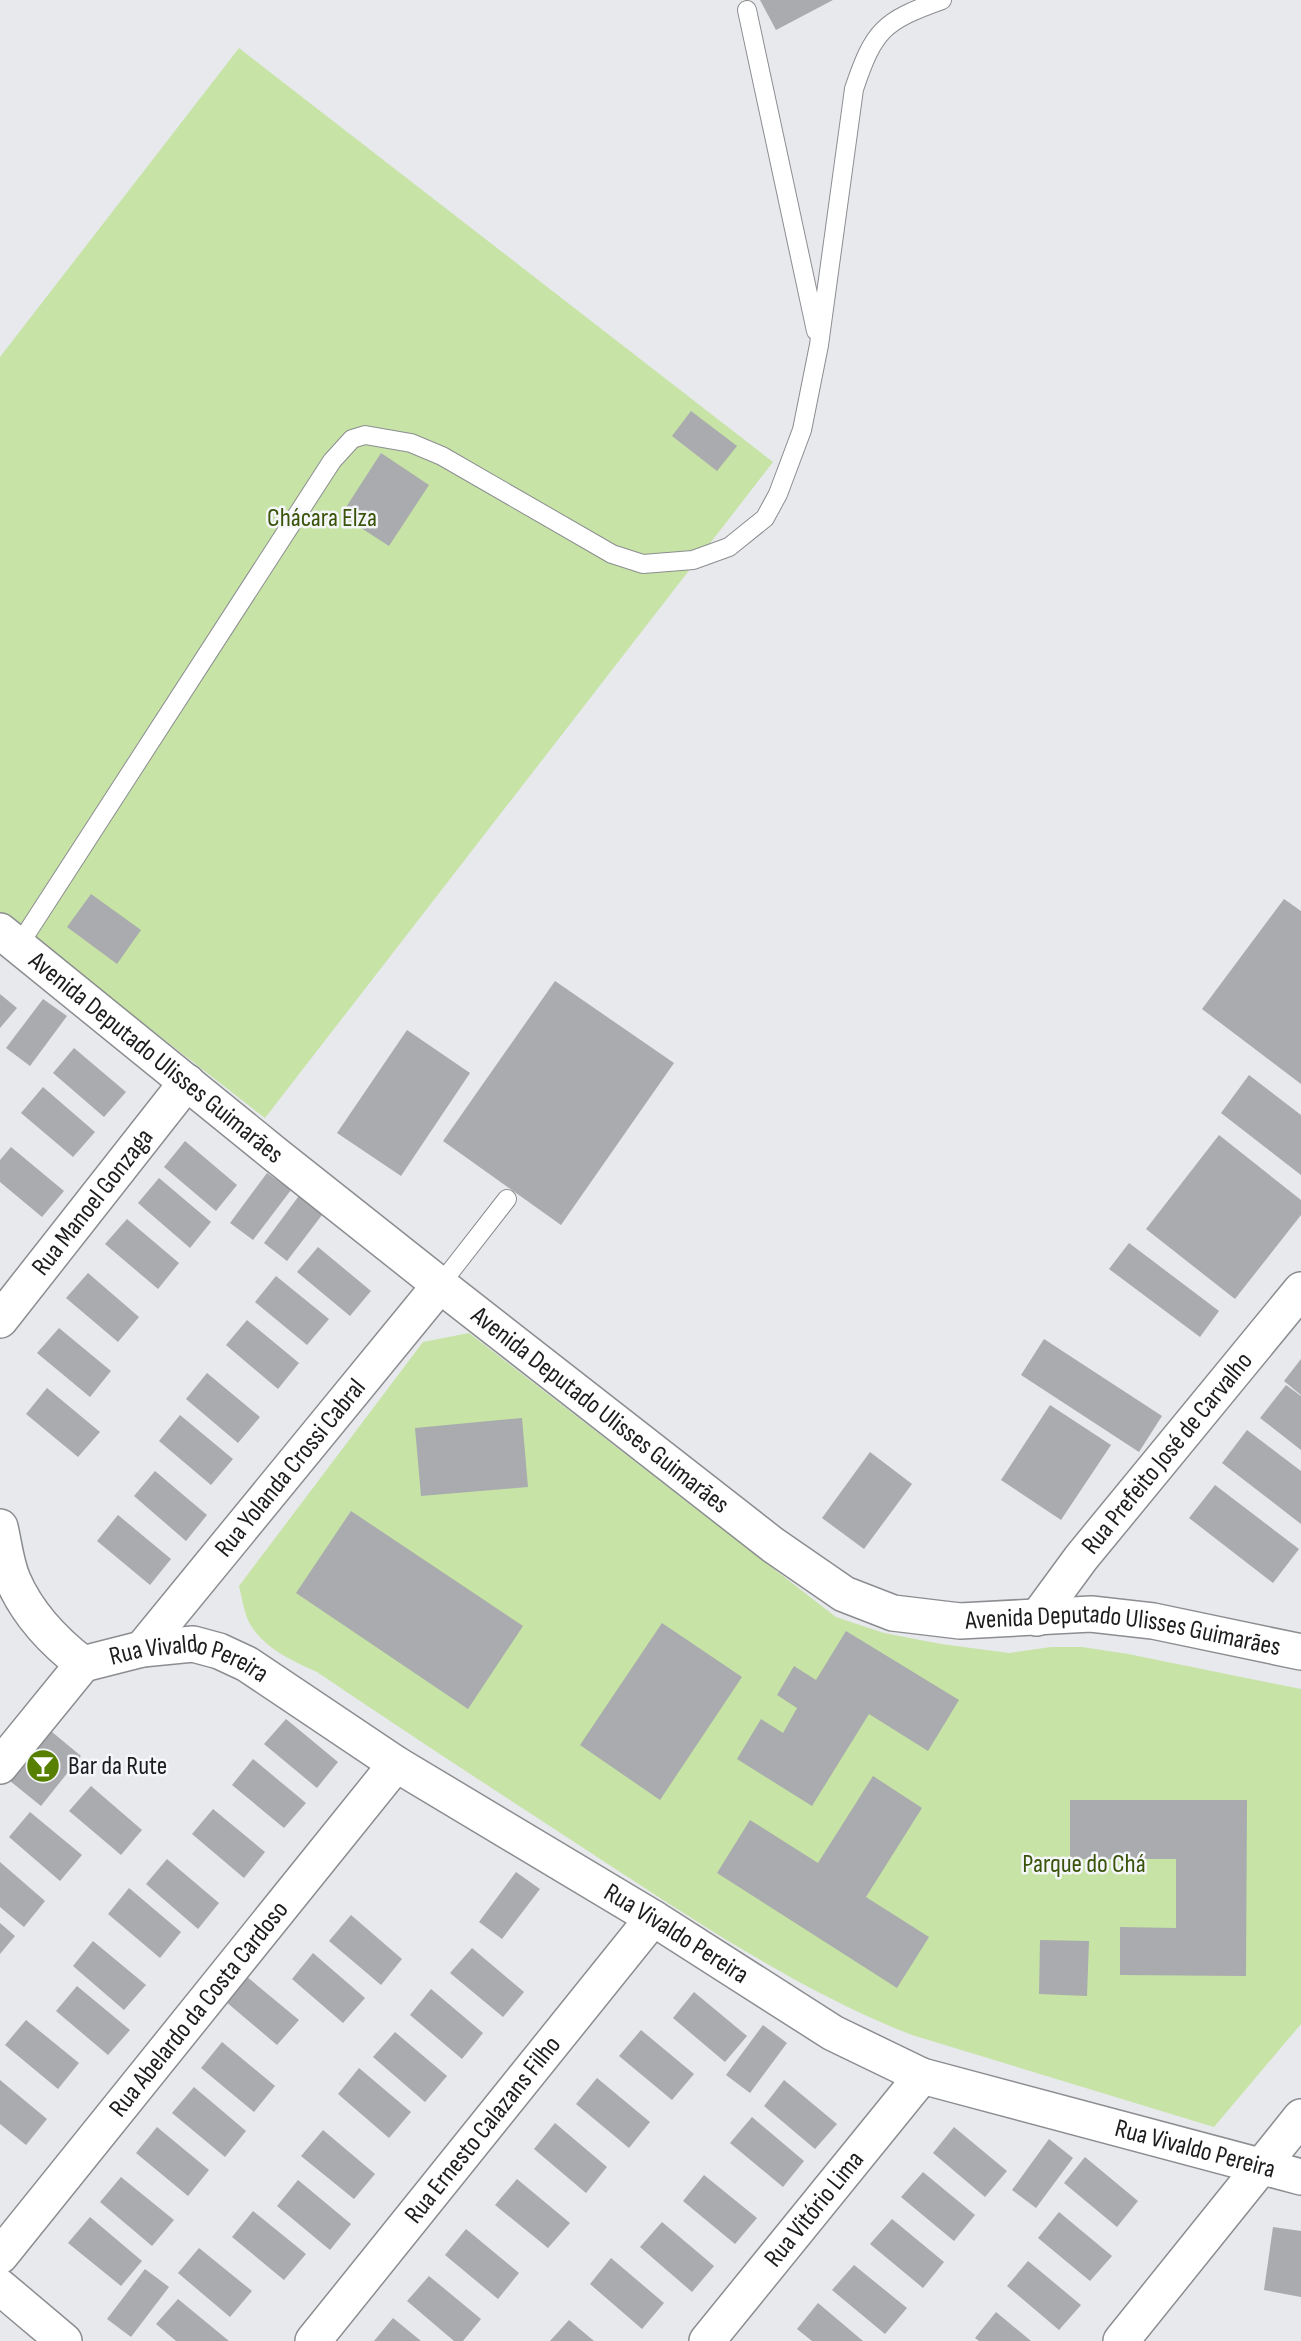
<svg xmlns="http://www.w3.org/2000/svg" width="1301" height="2341" viewBox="0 0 1301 2341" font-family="'Sofia Sans Condensed',sans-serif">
<rect width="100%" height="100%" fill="#e7e9ed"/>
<g fill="#c7e3a6">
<polygon points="239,48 773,462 265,1118 0,912 0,357"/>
<path d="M469 1333 836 1617 884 1633 941 1644 1009 1653 1051 1647H1082L1128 1654 1301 1689V2024L1214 2127 912 2035C809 1995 709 1930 617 1870 516 1804 416 1739 317 1672 292 1661 264 1648 250 1624 244 1613 242 1598 239 1586L423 1342Z"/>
</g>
<g fill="#a9abae">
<polygon points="760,0 833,0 776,30"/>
<polygon points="691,411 737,446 717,471 672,436"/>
<polygon points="381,453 429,485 389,546 341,515"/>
<polygon points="91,894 141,930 117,964 67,927"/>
<polygon points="1284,899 1301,911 1301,1084 1202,1009"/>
<polygon points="555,981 674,1063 561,1225 443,1141"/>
<polygon points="0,994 17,1008 0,1028"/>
<polygon points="43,999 67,1016 30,1066 6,1048"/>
<polygon points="407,1030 470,1073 401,1176 337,1133"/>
<polygon points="74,1048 126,1092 104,1117 53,1073"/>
<polygon points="1249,1075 1301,1115 1301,1175 1221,1113"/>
<polygon points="43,1087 95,1132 73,1157 21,1113"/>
<polygon points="1219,1135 1301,1200 1301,1215 1235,1299 1146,1229"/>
<polygon points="185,1141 237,1185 216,1211 164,1167"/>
<polygon points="11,1147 64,1191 42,1217 0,1182 0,1160"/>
<polygon points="267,1173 291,1190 253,1240 230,1223"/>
<polygon points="159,1178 211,1222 190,1248 138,1203"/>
<polygon points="301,1193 325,1211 287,1261 264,1243"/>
<polygon points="127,1219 179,1263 158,1289 105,1244"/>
<polygon points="1129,1243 1219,1311 1200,1337 1109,1269"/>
<polygon points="318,1247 371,1291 350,1316 297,1272"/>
<polygon points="88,1273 139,1317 118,1342 66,1298"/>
<polygon points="276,1276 329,1319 307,1345 255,1302"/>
<polygon points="247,1320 299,1363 278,1389 226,1345"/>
<polygon points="59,1328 111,1371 90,1397 37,1353"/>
<polygon points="1044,1339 1162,1416 1139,1452 1021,1375"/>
<polygon points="1301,1359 1301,1395 1284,1381"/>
<polygon points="207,1373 260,1417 238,1443 186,1399"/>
<polygon points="1286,1385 1301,1396 1301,1450 1260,1418"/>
<polygon points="47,1388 100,1432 78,1457 26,1414"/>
<polygon points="1050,1405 1111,1445 1061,1520 1001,1480"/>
<polygon points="180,1415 233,1459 211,1485 159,1441"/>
<polygon points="522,1418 528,1487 421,1496 415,1428"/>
<polygon points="1247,1430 1301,1471 1301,1524 1222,1463"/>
<polygon points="870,1452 912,1484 864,1549 822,1518"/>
<polygon points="155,1471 207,1515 186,1541 134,1496"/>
<polygon points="1215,1485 1299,1549 1273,1583 1189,1518"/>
<polygon points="351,1511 523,1626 468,1709 296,1593"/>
<polygon points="118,1515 171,1559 150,1585 97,1541"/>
<polygon points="662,1623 742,1677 660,1800 580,1745"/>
<polygon points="846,1631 959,1700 928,1751 869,1714 812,1806 737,1759 761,1719 783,1733 797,1708 777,1695 794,1666 816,1680"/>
<polygon points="286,1719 338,1762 317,1788 264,1744"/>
<polygon points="46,1727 81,1756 41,1806 5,1777"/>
<polygon points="253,1759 306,1803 284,1828 232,1785"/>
<polygon points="873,1776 922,1808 866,1897 929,1937 897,1988 717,1873 750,1820 818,1863"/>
<polygon points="91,1786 142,1830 121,1855 69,1811"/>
<polygon points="1070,1800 1247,1800 1246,1976 1120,1975 1120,1927 1176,1928 1176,1859 1070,1859"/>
<polygon points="213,1809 265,1852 244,1878 192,1834"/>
<polygon points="30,1812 82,1855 60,1881 9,1837"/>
<polygon points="167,1859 219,1903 198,1929 146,1884"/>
<polygon points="0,1862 45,1901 24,1927 0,1907"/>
<polygon points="516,1872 540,1889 502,1939 479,1922"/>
<polygon points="129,1888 181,1932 160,1958 108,1914"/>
<polygon points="351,1915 402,1959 381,1985 329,1941"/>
<polygon points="0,1923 15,1936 0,1954"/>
<polygon points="1040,1940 1089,1941 1087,1996 1039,1994"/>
<polygon points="93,1941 146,1985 124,2010 73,1966"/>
<polygon points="472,1948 524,1992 503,2017 450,1973"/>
<polygon points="313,1953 365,1998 343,2023 292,1979"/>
<polygon points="246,1976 299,2020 277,2045 225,2001"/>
<polygon points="77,1986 130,2030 108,2055 56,2011"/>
<polygon points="431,1989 483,2033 462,2059 410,2015"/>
<polygon points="694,1992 747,2036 725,2062 673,2018"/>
<polygon points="26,2020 79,2063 58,2089 5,2045"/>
<polygon points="763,2025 787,2043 750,2093 726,2075"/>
<polygon points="641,2030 694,2074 672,2100 619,2056"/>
<polygon points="395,2032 447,2076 425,2102 373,2057"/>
<polygon points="222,2042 275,2086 254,2112 201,2068"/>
<polygon points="359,2068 411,2112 389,2138 338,2094"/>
<polygon points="597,2078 650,2122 629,2148 576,2104"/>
<polygon points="0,2080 47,2119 26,2145 0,2124"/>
<polygon points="784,2080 837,2124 815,2149 764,2106"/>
<polygon points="194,2087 246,2131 225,2157 172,2113"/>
<polygon points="752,2117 804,2161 783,2187 730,2143"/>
<polygon points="555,2123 607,2167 586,2193 534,2149"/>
<polygon points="157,2127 209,2170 188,2196 136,2153"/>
<polygon points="954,2127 1007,2171 985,2197 933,2153"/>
<polygon points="323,2130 375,2174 354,2199 301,2156"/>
<polygon points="1049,2139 1073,2158 1036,2208 1012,2190"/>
<polygon points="1085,2157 1138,2201 1117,2227 1064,2183"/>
<polygon points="923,2172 975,2215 954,2241 901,2197"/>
<polygon points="704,2175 757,2218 735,2244 683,2201"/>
<polygon points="121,2177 174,2220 152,2246 100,2202"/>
<polygon points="517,2179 570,2223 548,2248 495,2205"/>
<polygon points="298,2180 351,2224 330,2250 277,2206"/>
<polygon points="253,2211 306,2254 284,2280 232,2237"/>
<polygon points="1059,2212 1112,2256 1090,2281 1038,2238"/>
<polygon points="90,2217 142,2261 121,2286 68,2243"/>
<polygon points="892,2219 944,2262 923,2288 870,2244"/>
<polygon points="662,2222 714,2266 692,2292 640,2247"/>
<polygon points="1273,2227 1301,2231 1301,2297 1264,2290"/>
<polygon points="466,2229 519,2273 498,2299 445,2255"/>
<polygon points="199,2248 252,2291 230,2317 178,2273"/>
<polygon points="611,2258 664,2303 642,2329 590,2284"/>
<polygon points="1028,2261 1081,2305 1059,2330 1007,2286"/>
<polygon points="854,2265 907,2308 885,2334 832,2290"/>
<polygon points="145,2269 169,2287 131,2337 107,2319"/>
<polygon points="429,2276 481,2319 463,2341 454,2341 407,2301"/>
<polygon points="178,2299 229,2341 176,2341 156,2324"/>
<polygon points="818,2303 863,2341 812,2341 797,2329"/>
<polygon points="996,2312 1031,2341 979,2341 975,2338"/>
<polygon points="393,2318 421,2341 374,2341"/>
<polygon points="569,2320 594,2341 550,2341"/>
</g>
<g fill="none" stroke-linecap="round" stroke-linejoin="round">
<g stroke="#8b8d90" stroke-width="20">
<g id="lane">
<polyline points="747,10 816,331"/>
<path d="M19 945 332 461 352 439 365 435 411 443 442 456 612 554 643 564 693 560 729 547 765 518 778 494 802 430 819 345 854 89C874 30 883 21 942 0"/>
<polyline points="440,1285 507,1199"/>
</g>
</g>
<g stroke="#8b8d90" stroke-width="38">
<g id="street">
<path id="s1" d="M0 931 276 1155 440 1285 773 1545 844 1594 893 1613 960 1621 1091 1614 1153 1621 1301 1652"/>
<path id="s2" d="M0 1320 187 1082"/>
<path d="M0 1527C4 1544 6 1564 13 1580 28 1615 53 1641 83 1664"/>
<path id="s3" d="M1037 1618 1081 1558 1301 1290"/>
<path id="s4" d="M142 1649 440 1285"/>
<path id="s5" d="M83 1664 142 1649 193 1644 219 1651 247 1664 396 1764 653 1918 833 2033 922 2076 1301 2177"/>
<polyline points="0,1766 83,1664"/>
<path id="s6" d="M0 2256 396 1764"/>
<polyline points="0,2287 64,2341"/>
<path id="s7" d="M313 2341 653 1918"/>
<path id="s8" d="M707 2341 922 2076"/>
<polyline points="1121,2341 1301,2117"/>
</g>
</g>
<use href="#lane" stroke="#fff" stroke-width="18"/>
<use href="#street" stroke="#fff" stroke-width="35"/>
</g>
<defs>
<g id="bar-disc" transform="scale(1.75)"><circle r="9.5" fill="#577f00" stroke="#f5f6fa"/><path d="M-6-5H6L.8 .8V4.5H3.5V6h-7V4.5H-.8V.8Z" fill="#fff"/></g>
</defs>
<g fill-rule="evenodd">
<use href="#bar-disc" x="43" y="1766"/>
</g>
<g text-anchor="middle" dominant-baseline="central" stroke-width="5" stroke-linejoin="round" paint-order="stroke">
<g font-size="26" fill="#395309" stroke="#f5f6fa">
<text x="322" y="518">Chácara Elza</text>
<text x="1084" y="1864">Parque do Chá</text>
</g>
<g font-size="26" fill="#1d1d1e" stroke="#f5f6fa">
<text stroke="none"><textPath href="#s1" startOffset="201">Avenida Deputado Ulisses Guimarães</textPath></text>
<text stroke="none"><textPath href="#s2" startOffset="150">Rua Manoel Gonzaga</textPath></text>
<text stroke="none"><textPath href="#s1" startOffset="768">Avenida Deputado Ulisses Guimarães</textPath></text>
<text stroke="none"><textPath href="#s3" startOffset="210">Rua Prefeito José de Carvalho</textPath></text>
<text stroke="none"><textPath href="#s4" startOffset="234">Rua Yolanda Crossi Cabral</textPath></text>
<text stroke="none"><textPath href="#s1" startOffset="1358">Avenida Deputado Ulisses Guimarães</textPath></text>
<text stroke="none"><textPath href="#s5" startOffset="110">Rua Vivaldo Pereira</textPath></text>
<text stroke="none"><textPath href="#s5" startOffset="677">Rua Vivaldo Pereira</textPath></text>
<text stroke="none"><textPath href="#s6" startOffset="317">Rua Abelardo da Costa Cardoso</textPath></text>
<text stroke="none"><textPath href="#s7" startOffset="271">Rua Ernesto Calazans Filho</textPath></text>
<text stroke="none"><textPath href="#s5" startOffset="1244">Rua Vivaldo Pereira</textPath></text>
<text stroke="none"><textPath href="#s8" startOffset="170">Rua Vitório Lima</textPath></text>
</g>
<g font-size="26" fill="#1d1d1e" stroke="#f5f6fa" text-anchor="start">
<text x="68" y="1766">Bar da Rute</text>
</g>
</g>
</svg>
